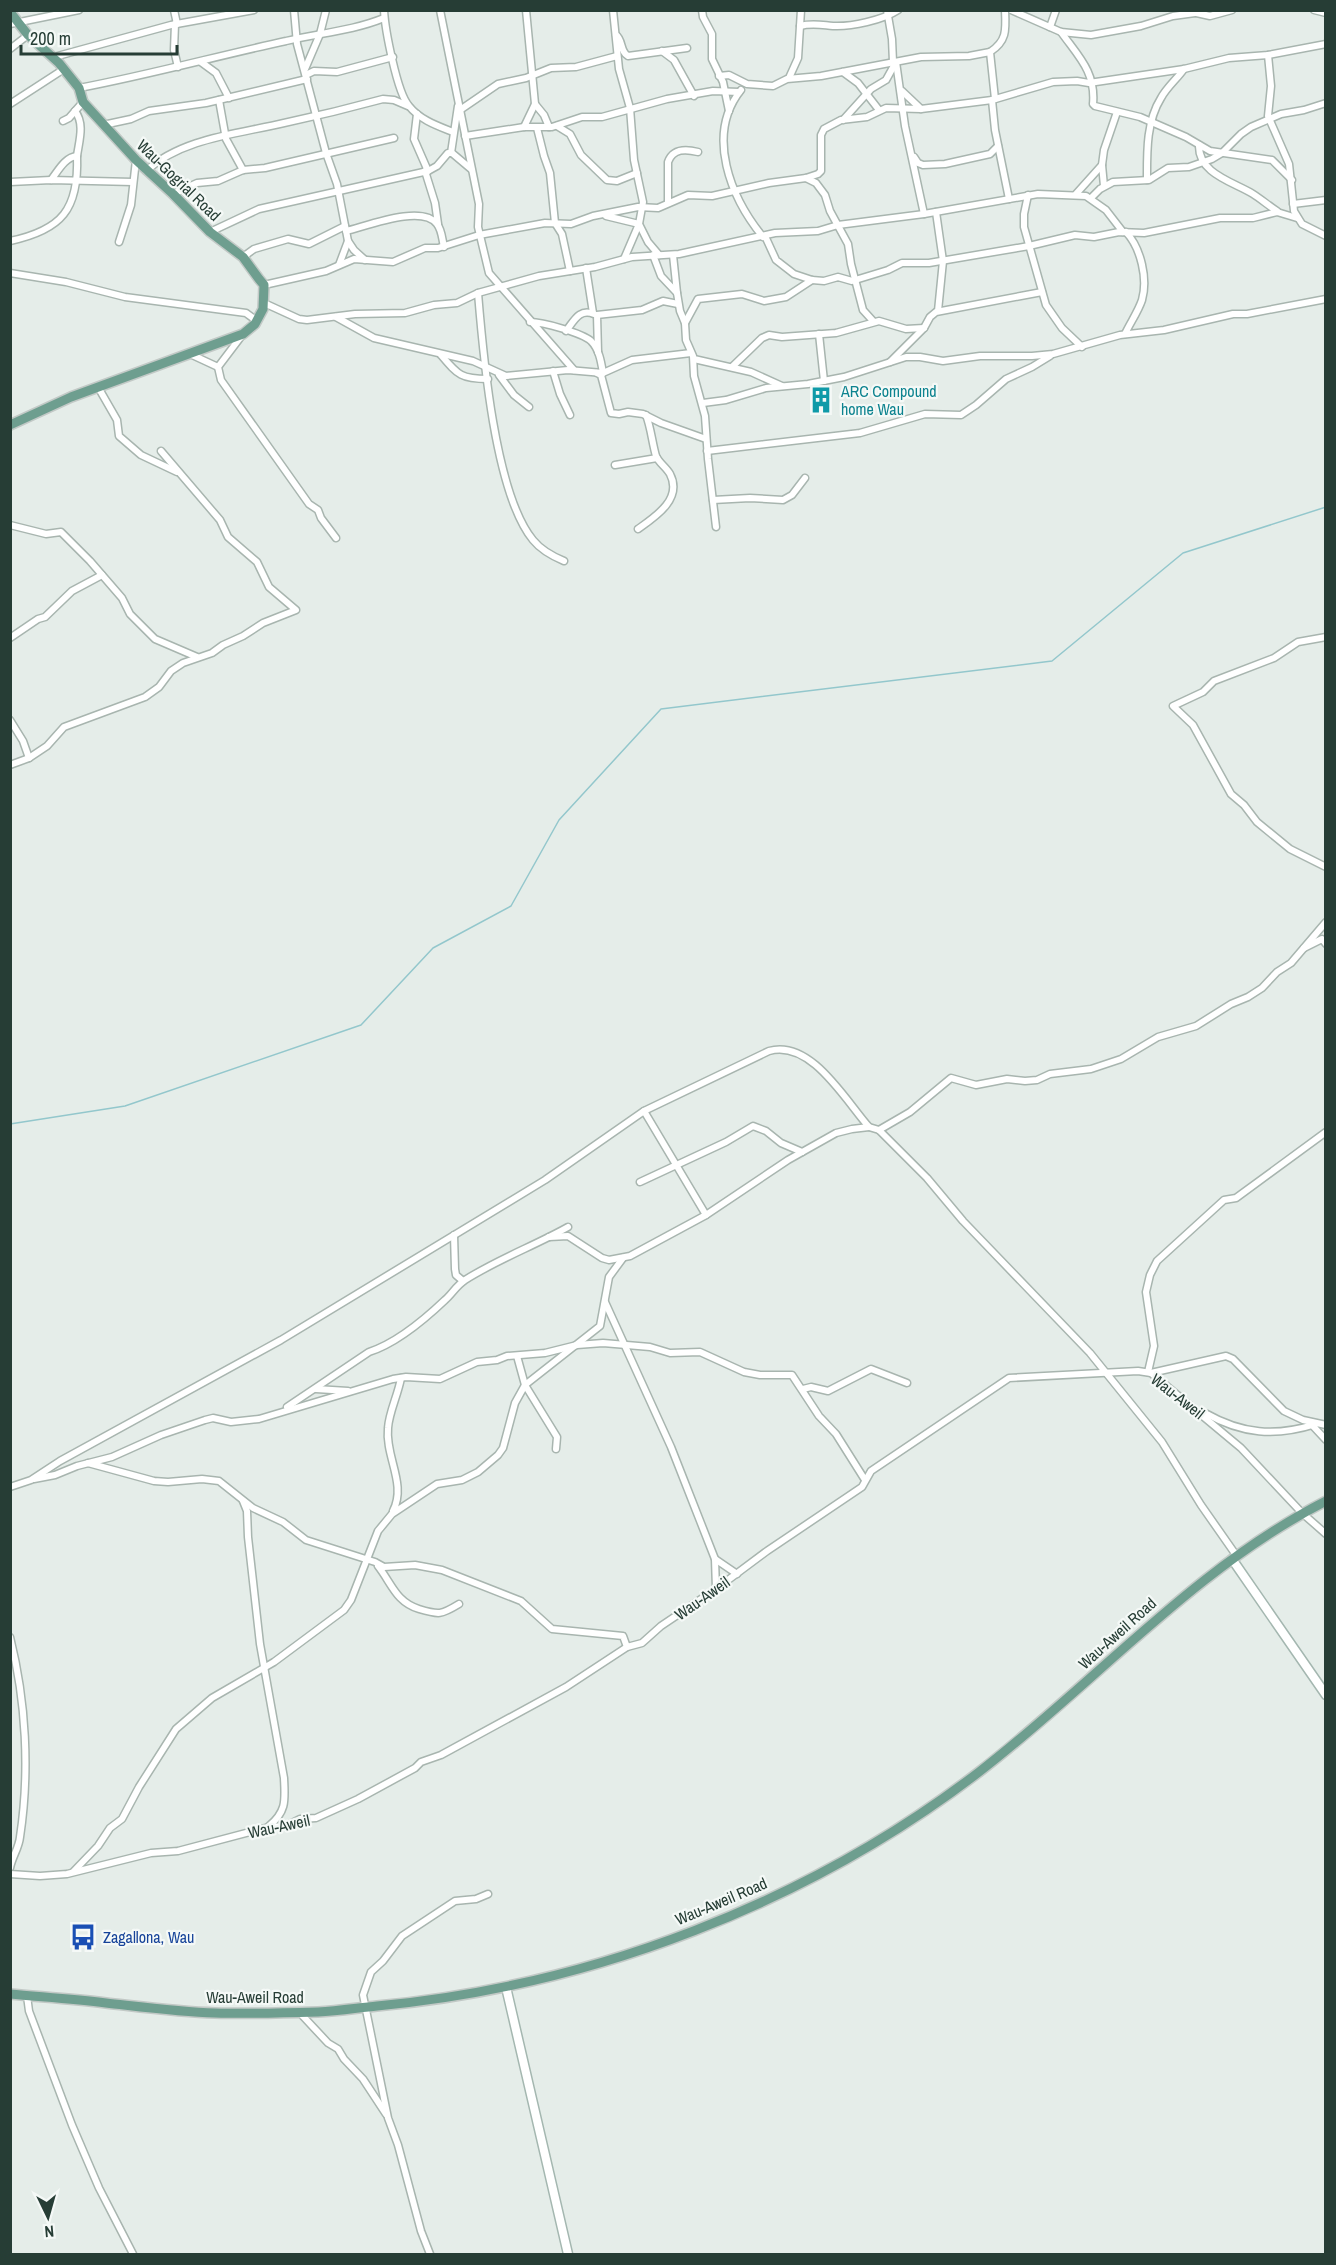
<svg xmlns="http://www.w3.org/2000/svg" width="1336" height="2265" viewBox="0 0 1336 2265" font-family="'Archivo Narrow',sans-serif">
<rect width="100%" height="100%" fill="#e5ede9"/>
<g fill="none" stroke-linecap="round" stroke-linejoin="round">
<polyline stroke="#93c7cc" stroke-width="1.5" points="10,1124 125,1106 361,1025 433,948 511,906 559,820 661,709 1052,661 1183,553 1326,507"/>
<g stroke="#a8b5af" stroke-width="9">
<g id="street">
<polyline points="174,10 177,24"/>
<polyline points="294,10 297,44 326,153 337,184 348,241 354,250 365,260"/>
<path d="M384 10C385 29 397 93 409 106 420 120 438 126 453 132"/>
<polyline points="440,10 479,204 478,227 489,273 574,370"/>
<polyline points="613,10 619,69 630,108 634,160 643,202 639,224 648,242 659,255"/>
<polyline points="702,10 703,17 712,34 712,59 723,82 729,111"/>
<polyline points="887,10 892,39 893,62"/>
<polyline points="1011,10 1061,32 1091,35 1141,26 1173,16 1195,13"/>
<polyline points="1314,10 1326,13"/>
<polyline points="1192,12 1210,16 1232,10"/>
<polyline points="10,24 79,10"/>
<polyline points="175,24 174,50 178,67"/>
<path d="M800 26C812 23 821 25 833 26 851 27 883 20 898 10"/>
<polyline points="1050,27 1056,10"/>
<path d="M1061 32C1078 56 1096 72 1093 104L1095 106 1140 117 1186 137 1210 151 1272 160 1292 180"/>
<path d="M616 35C623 40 620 52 628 56L687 48"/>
<polyline points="10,49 28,35"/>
<polyline points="662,51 674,60 694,96"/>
<polyline points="1268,55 1271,86 1268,116 1289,164 1294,211 1302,224 1326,236"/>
<polyline points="54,57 171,25 254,10"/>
<polyline points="201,62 216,73 229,98"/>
<polyline points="896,62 905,126 924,214"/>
<polyline points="305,69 320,34 326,10"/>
<polyline points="843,72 858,83 879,110"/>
<polyline points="306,75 314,71 337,72 393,57"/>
<polyline points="719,76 729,75 747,84 773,86 787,79 821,76 921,57 969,56 990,52"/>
<polyline points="789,78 798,58 801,10"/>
<path d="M79 88C148 75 217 56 286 41 319 33 352 31 384 18"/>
<path d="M741 90C705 135 731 198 763 237"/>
<polyline points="902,91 921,109"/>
<path d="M995 99 990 52C1007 41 1006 30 1005 10"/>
<polyline points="219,100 226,139 243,170"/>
<polyline points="992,100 995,130 1009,199"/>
<polyline points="10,104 64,69"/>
<polyline points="535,104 544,115 549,127"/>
<polyline points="460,110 498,84 526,78 551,68 576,67 617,56"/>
<polyline points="417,114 414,139 428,171"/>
<polyline points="843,120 871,89 886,80 896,62"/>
<polyline points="63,121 69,118 83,102"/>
<polyline points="103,125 131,119 149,111 206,103 307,79"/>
<polyline points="557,126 570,134 581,155 607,180 617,181 637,173"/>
<polyline points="524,127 535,104 526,10"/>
<polyline points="537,128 544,156 550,173 555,223 562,234 570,271"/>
<polyline points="465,136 524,127 552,127 582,117 602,117 667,99 713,91 739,92"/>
<path d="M1199 145C1198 174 1234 182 1253 194 1261 199 1269 206 1277 211"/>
<polyline points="451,153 458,106"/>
<polyline points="914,157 918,163 923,165 945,164 990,154 998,146"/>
<polyline points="1102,165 1104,186"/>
<path d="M146 171C182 138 238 134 284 123 317 116 350 108 383 99L394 100 408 106"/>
<polyline points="425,171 435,203 438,224"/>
<polyline points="806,178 816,183 825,195 830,211 848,244 851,264 863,310 873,321"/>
<path d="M51 180C58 171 65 157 77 156 79 141 85 124 75 111"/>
<path d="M1147 180C1147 153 1146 122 1161 98 1167 87 1177 79 1184 69"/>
<polyline points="10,182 51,180 133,182"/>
<polyline points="173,194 197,183 218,181 243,170 265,168 394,138"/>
<polyline points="1076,194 1102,165 1104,150 1117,112"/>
<polyline points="1028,195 1024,214 1024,227 1046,305 1062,328 1082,347"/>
<polyline points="1091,198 1100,189 1113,182 1149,180 1168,168 1189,167 1212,159 1222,153 1241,134 1251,127 1281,114 1304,110 1326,103"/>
<path d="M668 203V162C673 148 686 149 698 152"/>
<polyline points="1293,204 1326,200"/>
<polyline points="936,212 943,261 938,311"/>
<polyline points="606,216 639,224 624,259"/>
<path d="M346 231C367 226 422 204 437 224 442 230 442 239 444 247"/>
<polyline points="210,232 259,209 428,171 437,166 448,153 452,153 471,169"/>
<polyline points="765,236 776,260 794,274 812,280 824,281 838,277 852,281 888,270 902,263 929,263 1029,246 1075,235 1094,237 1119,232 1144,233 1220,218 1253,218 1277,212 1297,218"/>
<path d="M10 241C62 230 79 209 77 156"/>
<polyline points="119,242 131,205 136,160"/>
<polyline points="653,255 661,276 677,293 680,311 685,323 686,340 693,356 694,376 705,416 708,459 716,527"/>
<polyline points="673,255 677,293"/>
<polyline points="243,257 254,249 288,239 309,244 345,226"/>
<polyline points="339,265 348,241"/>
<polyline points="586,268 593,313"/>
<polyline points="10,273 66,282 125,297 246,313 257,321"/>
<polyline points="264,285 326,271 354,259 393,262 425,248 438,248 479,235 545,223 571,224 593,216 638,207 658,208 688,195 712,196 769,183 806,178 818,174 821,171 821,135 824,129 841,120 867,117 886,108 921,109 992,100 1053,82 1077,81 1089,83 1184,69 1229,58 1268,55 1326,44"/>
<path d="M478 293C483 354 495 494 533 540 541 550 552 556 564 561"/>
<polyline points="264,303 299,319 307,320 355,314 405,313 434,305 457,303 478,293 539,276 595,267 632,257 679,254 775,233 818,231 838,225 924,214 1038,194 1086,196 1106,210 1123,232"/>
<polyline points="336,317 374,338 473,361 506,376 568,370 603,373 632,360 691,353"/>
<path d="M530 322C543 322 582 333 591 341 599 349 601 361 603 373"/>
<polyline points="685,323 698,299 742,294 764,301 786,297 812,280"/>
<path d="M566 331C574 321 579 308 594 314"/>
<polyline points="243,334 218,367 221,380 309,504 318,510 321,518 336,538"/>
<polyline points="819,334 824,381"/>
<path d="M1125 334C1130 323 1138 312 1142 300 1148 279 1141 248 1126 232"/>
<polyline points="598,352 597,315 642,310 663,301 678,304"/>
<polyline points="190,354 218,367"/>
<path d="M441 355C458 375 461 379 488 379"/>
<polyline points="694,359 751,372 782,386"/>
<polyline points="890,362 924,328 930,317 936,312 1042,292"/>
<polyline points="732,367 762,338 769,335 782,337 836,333 879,321 906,329 924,328"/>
<polyline points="553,371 560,394 570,415"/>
<polyline points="597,373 601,375 611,413 619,414 628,412 643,414 661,423 706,439"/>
<polyline points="499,375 514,395 529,407"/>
<polyline points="98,387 117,420 119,436 141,455 177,472"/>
<polyline points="703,403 726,400 766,388 808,384 844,377 906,357 920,357 943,361 980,356 1032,356 1053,354 1120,335 1164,330 1233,314 1247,314 1326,299"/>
<polyline points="707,451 860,433 925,414 961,415 976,405 1006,379 1032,367 1050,356"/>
<polyline points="615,465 657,458"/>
<polyline points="713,500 750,498 783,500 792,495 805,478"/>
<polyline points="10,525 46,534 61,532 90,561 122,598 130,614 155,639 197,657"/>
<path d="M638 529C655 517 683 499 670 474 666 467 659 463 656 456 652 442 651 428 646 415"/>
<polyline points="1326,637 1298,642 1274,658 1214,681 1203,692 1173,706 1193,725 1231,794 1244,805 1257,822 1290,849 1326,867"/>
<polyline points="10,638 38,619 45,617 72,591 102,575"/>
<polyline points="10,720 23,741 29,758"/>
<polyline points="10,765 29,758 47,746 64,727 145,697 159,687 171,671 183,663 212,653 223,645 243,636 263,623 296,610 269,587 257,562 228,537 220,520 161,451"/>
<polyline points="1304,948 1322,939 1326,944"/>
<polyline points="644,1111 706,1215"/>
<polyline points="879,1130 910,1112 951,1078 976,1085 1007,1079 1025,1081 1037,1080 1050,1074 1091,1069 1121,1059 1158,1037 1196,1026 1231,1004 1248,997 1262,988 1277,972 1291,963 1326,922"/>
<polyline points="640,1182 726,1142 753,1126 766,1131 781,1143 802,1152"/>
<polyline points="454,1235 455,1269 456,1275 463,1281"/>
<polyline points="549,1237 568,1236 602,1258 609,1260 630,1256 706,1215 788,1160 836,1133 852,1129 869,1127"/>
<polyline points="605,1302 671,1447 715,1559 716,1589"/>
<polyline points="517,1356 525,1385 557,1437 556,1449"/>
<polyline points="1148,1372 1154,1346 1146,1292 1150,1275 1157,1261 1224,1200 1236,1198 1326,1132"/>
<polyline points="1151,1373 1226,1356 1233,1359 1284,1411 1303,1420 1326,1425"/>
<polyline points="316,1389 348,1391"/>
<polyline points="803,1389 811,1387 828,1391 871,1369 907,1383"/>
<path d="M287 1407 369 1352C397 1343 424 1320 445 1300 452 1294 456 1286 465 1280 498 1259 534 1246 568 1227"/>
<path d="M1205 1413C1242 1434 1275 1437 1316 1424"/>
<polyline points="1312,1425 1326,1440"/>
<polyline points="88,1463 154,1481 168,1482 202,1479 219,1481 253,1508 283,1522 306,1540 375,1562 384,1567 415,1565 442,1570 521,1601 552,1629 623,1636 627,1647"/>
<polyline points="34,1479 55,1475 77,1466 112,1457 161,1435 205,1420 213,1418 231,1422 259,1419 393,1379 406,1377 440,1379 477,1362 497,1360 507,1356 545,1353 577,1345 603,1343 650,1347 670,1353 700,1352 744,1372 760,1375 792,1375 819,1416 836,1434 865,1480"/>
<path d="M10 1487 31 1480 60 1461 281 1340 545 1180 644 1111 769 1051C811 1039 845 1100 869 1127L879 1130 927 1178 963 1221 1090 1353 1162 1442 1201 1505 1236 1555"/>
<path d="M243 1501 247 1511 248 1537 260 1644 284 1778C285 1800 287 1811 269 1826"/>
<path d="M393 1511C407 1484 385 1457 388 1428 389 1412 398 1395 401 1378"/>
<polyline points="715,1559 737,1574"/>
<path d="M378 1566C392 1584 396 1602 419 1609 439 1615 441 1615 459 1604"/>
<path d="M10 1637C26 1701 30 1771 20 1837 19 1848 12 1857 10 1868"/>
<polyline points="74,1871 98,1846 110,1828 122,1819 139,1787 176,1729 212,1698 274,1662 344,1610 351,1600 378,1531 392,1514 437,1484 462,1480 478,1472 498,1455 503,1448 515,1403 525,1385 600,1326 609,1277 623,1258"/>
<polyline points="10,1874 40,1876 67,1874 151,1853 178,1851 269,1827 286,1826 300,1819 316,1818 358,1799 415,1768 421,1762 441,1755 566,1687 627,1647 642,1643 661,1626 716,1589 767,1551 862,1487 871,1471 1009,1378 1138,1371 1151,1373 1241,1448 1302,1513 1326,1534"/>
<polyline points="27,1996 29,2011 72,2125 99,2188 133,2254"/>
<polyline points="300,2013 328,2043 338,2049 344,2059 363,2079 386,2114"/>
<polyline points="430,2254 421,2231 398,2145 388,2118 363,1995 371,1972 383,1961 402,1936 455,1901 476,1899 488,1894"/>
</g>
</g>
<g stroke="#a4b7b0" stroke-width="11">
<g id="secondary">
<polyline points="1232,1559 1326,1695"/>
<polyline points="506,1987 568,2254"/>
</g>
</g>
<g stroke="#c2c9c6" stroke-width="12">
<g id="primary">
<polyline points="10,12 28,35 59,63 79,88 83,102 136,160 173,194 210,232 243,257 259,279 264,285 263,309 255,324 243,334 71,397 10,425"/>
<path d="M10 1994C42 1997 74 1999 106 2003 142 2007 179 2012 215 2013 249 2014 284 2013 318 2012 338 2011 357 2008 377 2006 592 1986 808 1903 979 1772 1096 1682 1193 1569 1326 1501"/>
</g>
</g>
<use href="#street" stroke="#fff" stroke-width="6"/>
<use href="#secondary" stroke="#fff" stroke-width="8"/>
<use href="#primary" stroke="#6e9e8f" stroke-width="9"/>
</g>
<defs>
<g id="building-bare" transform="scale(2.07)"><path d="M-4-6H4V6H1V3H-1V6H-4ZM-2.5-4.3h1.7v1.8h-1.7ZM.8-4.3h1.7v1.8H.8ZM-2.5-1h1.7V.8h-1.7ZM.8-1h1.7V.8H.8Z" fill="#0f9aa8" stroke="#f5f9f7" stroke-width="2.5" paint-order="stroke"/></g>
<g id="bus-bare" transform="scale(2.07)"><path d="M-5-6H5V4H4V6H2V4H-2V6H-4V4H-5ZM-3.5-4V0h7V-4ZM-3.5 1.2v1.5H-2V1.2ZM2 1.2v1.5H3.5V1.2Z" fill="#1a4fb4" stroke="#f5f9f7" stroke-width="2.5" paint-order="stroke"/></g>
</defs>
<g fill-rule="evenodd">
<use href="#building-bare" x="821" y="400"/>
<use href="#bus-bare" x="83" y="1937"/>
</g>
<g text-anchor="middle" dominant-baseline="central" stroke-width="4.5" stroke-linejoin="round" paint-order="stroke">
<g font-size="16" fill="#263d35" stroke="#f5f9f7">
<text transform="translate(179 180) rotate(44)">Wau-Gogrial Road</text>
<text transform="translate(1178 1396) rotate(38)">Wau-Aweil</text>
<text transform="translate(702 1598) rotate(-35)">Wau-Aweil</text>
<text transform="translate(1117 1633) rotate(-42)">Wau-Aweil Road</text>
<text transform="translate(279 1826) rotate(-12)">Wau-Aweil</text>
<text transform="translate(721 1901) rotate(-23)">Wau-Aweil Road</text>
<text x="255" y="1997">Wau-Aweil Road</text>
</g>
<g font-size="16" fill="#0d838f" stroke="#f5f9f7" text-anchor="start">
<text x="841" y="391">ARC Compound<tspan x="841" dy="18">home Wau</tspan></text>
</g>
<g font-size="16" fill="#164399" stroke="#f5f9f7" text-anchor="start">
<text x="103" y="1937">Zagallona, Wau</text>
</g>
</g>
<rect width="1336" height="2265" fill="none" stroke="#263d35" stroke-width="24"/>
<g transform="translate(48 2217) rotate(175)" stroke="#f5f9f7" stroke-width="4.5" paint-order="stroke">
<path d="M0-4.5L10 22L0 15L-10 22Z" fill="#263d35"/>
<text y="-9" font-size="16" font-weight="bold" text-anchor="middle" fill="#263d35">N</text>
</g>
<path d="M21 45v9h156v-9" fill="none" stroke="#263d35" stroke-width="3"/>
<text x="30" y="45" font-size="18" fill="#263d35" stroke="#f5f9f7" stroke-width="4.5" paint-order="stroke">200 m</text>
</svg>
